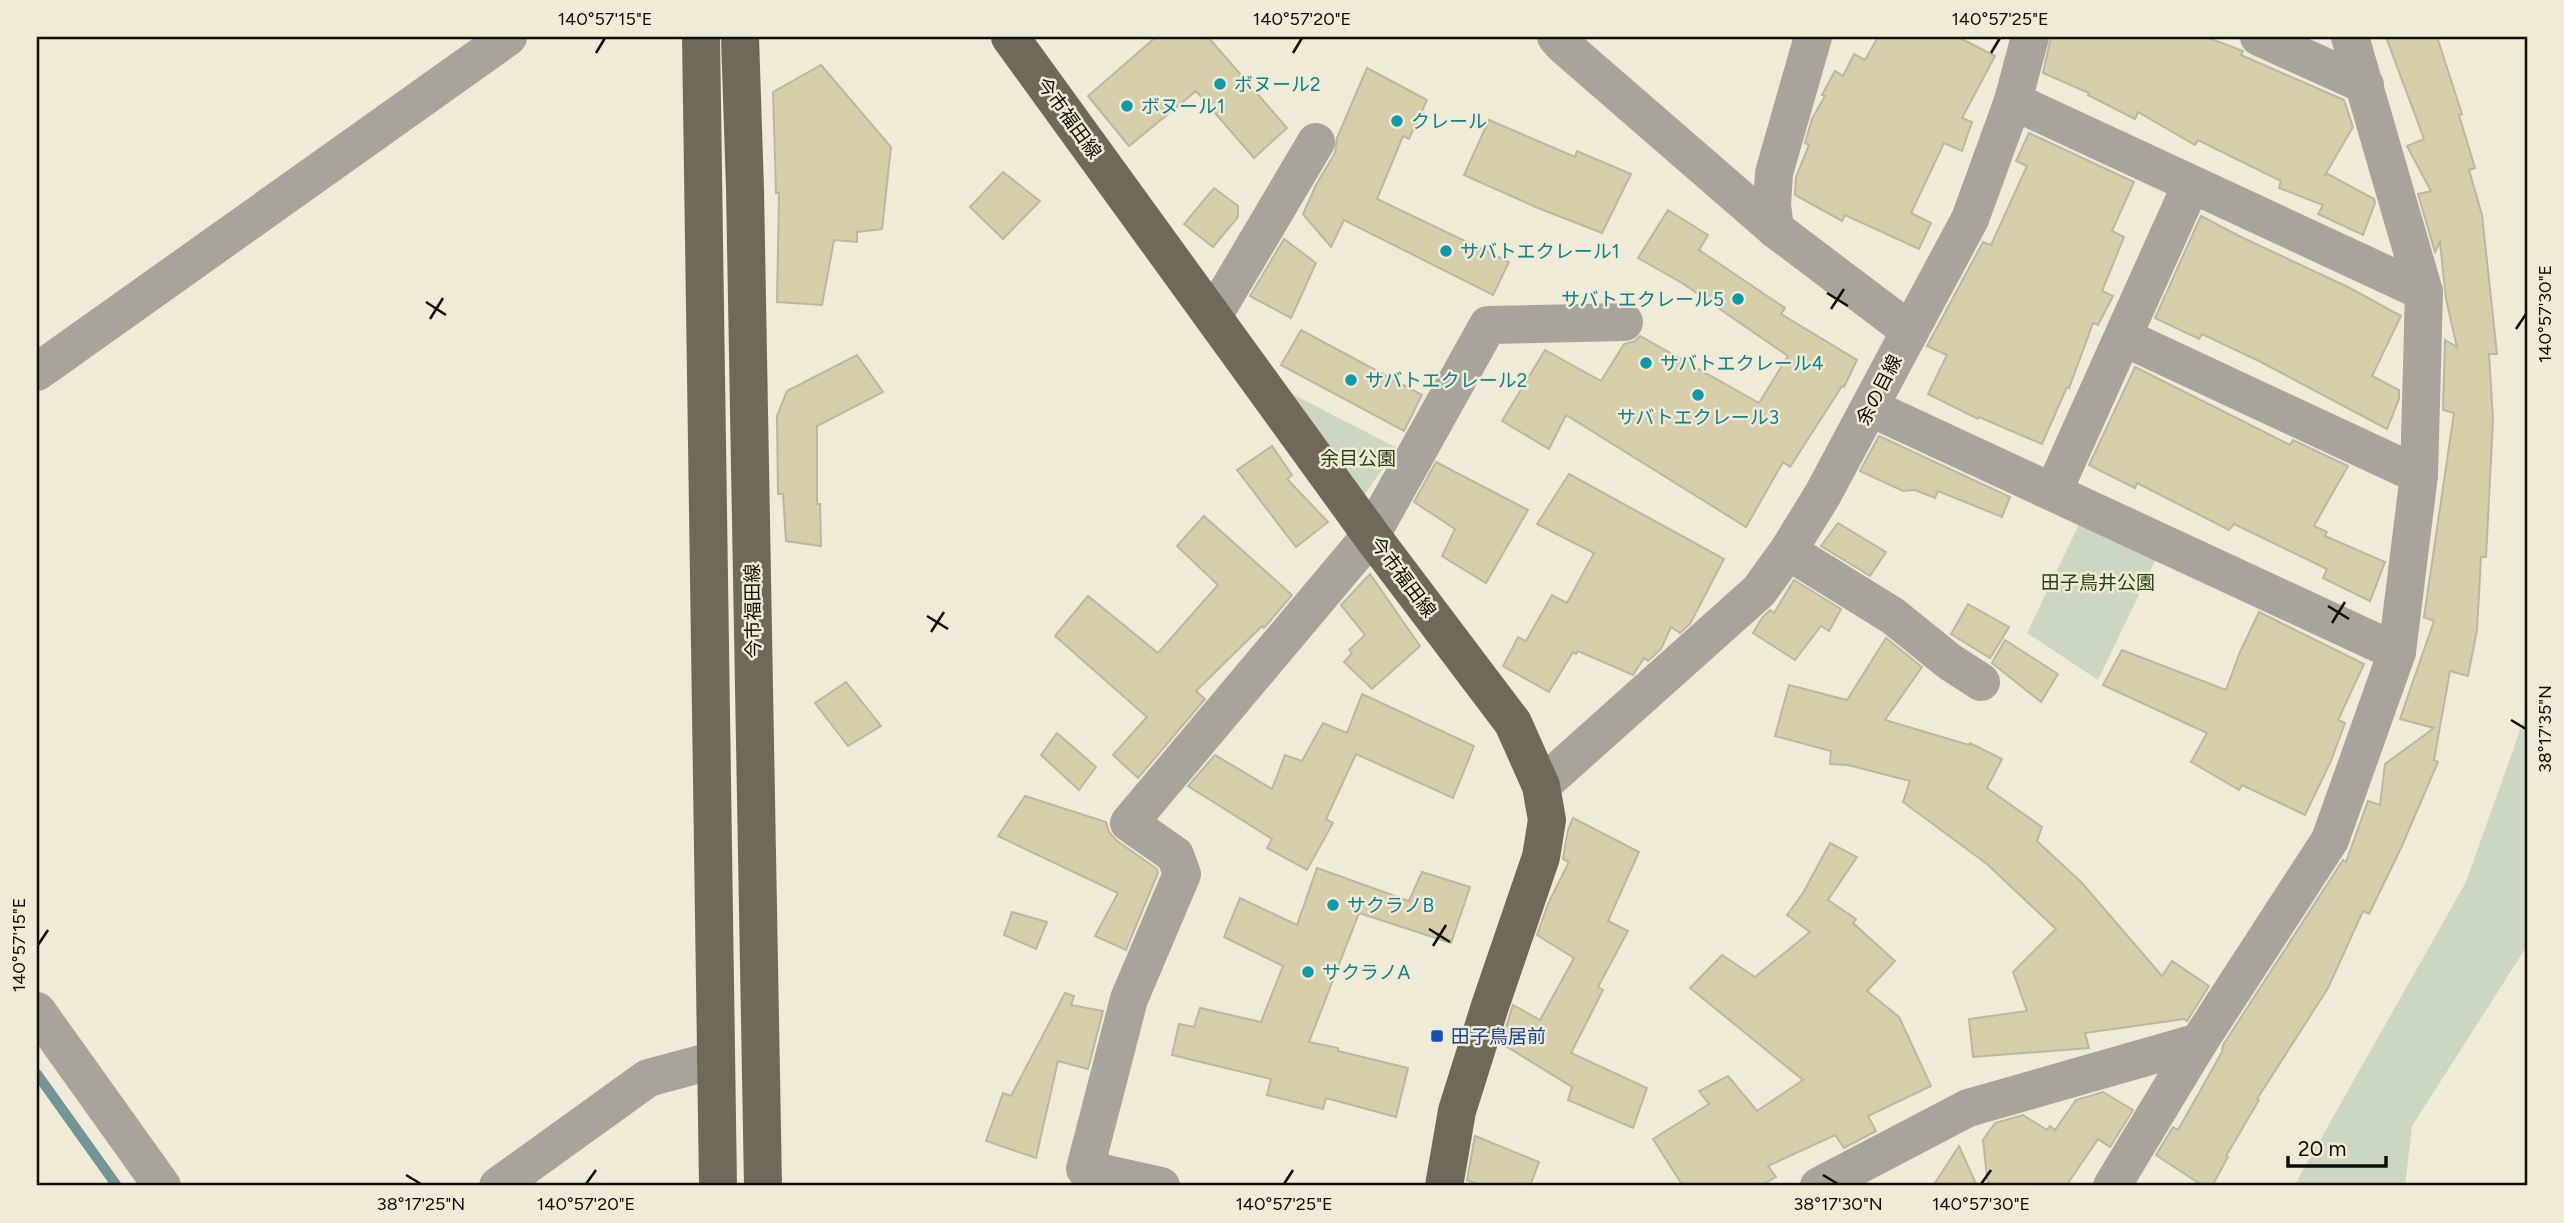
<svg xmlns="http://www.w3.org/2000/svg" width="2564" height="1223" viewBox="0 0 2564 1223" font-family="Figtree,'Noto Sans JP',sans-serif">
<rect width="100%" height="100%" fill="#f0ebd6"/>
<g fill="#cbd7c2">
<polygon points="1267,381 1397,448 1358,504"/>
<polygon points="2080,522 2157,557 2098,680 2027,633"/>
<polygon points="2527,711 2527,946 2412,1126 2405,1186 2294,1186 2466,882"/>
</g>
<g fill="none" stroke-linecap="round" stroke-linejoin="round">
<polyline stroke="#749495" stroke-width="10" points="37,1074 117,1186"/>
</g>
<g fill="#d7ceaa" stroke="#bcb7a2" stroke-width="2">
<polygon points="1156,37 1208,37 1287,128 1254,158 1196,91 1129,146 1088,96"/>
<polygon points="1878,37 1958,37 1995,56 1962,118 1972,122 1962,151 1944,143 1911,213 1931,223 1919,249 1845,215 1842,221 1795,195 1796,177 1809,145 1805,143 1812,119 1825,96 1822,95 1835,71 1843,76 1854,54 1865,60"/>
<polygon points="2051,37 2206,37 2243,51 2241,55 2344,100 2353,127 2325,175 2328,174 2374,199 2375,203 2363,235 2318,214 2323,205 2279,188 2281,181 2198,140 2195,145 2138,112 2135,119 2088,95 2089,93 2043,73"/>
<polygon points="2386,37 2437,37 2462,114 2459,115 2475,168 2469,170 2482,215 2497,354 2489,354 2493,420 2486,557 2481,557 2477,630 2468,676 2450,671 2434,760 2438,762 2401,848 2369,914 2363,911 2328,988 2257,1099 2259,1100 2226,1156 2228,1157 2212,1186 2203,1186 2156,1155 2173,1127 2178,1130 2222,1052 2223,1045 2343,860 2346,862 2368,801 2380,805 2385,764 2434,728 2400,719 2434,621 2424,617 2454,413 2443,410 2445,340 2457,347 2446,299 2440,242 2435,252 2418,194 2431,191 2407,146 2424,139"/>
<polygon points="821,65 891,147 882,229 857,232 857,242 834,240 822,305 777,302 779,193 776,193 773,92"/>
<polygon points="1367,68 1427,100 1409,139 1403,136 1377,199 1509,262 1493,295 1344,220 1331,247 1303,214 1316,185 1335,153 1337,138"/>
<polygon points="1489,120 1575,157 1577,151 1631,174 1602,233 1538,208 1464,175"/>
<polygon points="2029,133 2134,182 2112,231 2124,237 2102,291 2113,296 2098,325 2093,323 2069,388 2067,387 2042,444 1979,417 1978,419 1928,394 1947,355 1927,346 1983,242 1991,245 2027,166 2016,161"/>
<polygon points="1003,172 1040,201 1003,239 970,207"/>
<polygon points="1214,188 1238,206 1238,217 1213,247 1184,224"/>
<polygon points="1668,210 1708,235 1699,250 1785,308 1781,314 1857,360 1844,387 1842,386 1790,467 1783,462 1746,527 1566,415 1549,449 1502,421 1545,350 1601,381 1624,344 1635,341 1640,336 1759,403 1788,356 1682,283 1638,258"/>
<polygon points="2201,216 2241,237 2348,287 2401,316 2372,376 2399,390 2399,399 2387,429 2261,362 2202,334 2199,339 2155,318"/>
<polygon points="1284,239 1316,263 1291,318 1250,296"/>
<polygon points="1301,330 1422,395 1404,431 1281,365"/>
<polygon points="857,355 883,392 817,426 817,504 820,504 821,546 786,541 783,494 778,494 777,416 787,391"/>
<polygon points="2135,367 2290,445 2293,440 2348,466 2314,526 2327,532 2325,536 2385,562 2370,601 2323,578 2327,569 2234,524 2229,530 2137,483 2135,488 2089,465"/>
<polygon points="1879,436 2010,497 2002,517 1938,491 1935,498 1915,490 1903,491 1860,471"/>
<polygon points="1272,446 1292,475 1287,479 1328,522 1296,547 1237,470"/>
<polygon points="1436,462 1528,510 1486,583 1442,556 1455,529 1414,502"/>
<polygon points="1569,474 1724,559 1690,624 1680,633 1671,627 1661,649 1648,661 1644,658 1633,675 1578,651 1576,654 1573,652 1549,692 1503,666 1518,637 1526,641 1552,595 1567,603 1594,553 1537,524"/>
<polygon points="1204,516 1292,595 1264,628 1262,626 1196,691 1205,699 1138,778 1113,755 1147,717 1055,636 1088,596 1158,653 1218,585 1177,546"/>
<polygon points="1838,523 1886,552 1870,576 1821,546"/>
<polygon points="1370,574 1420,646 1372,689 1344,662 1352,653 1349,650 1365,635 1341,605"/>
<polygon points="1794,580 1841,609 1829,631 1821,626 1795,660 1753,633 1762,618 1770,610 1774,613"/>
<polygon points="1968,604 2009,627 1990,658 1951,634"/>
<polygon points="2259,612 2364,664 2338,720 2345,723 2330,763 2305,815 2242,785 2239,790 2191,762 2207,733 2103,685 2122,650 2226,690 2240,652"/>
<polygon points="1886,638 1922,667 1885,720 1969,745 1970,743 2002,759 1987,788 2042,827 2037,841 2082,883 2162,976 2172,961 2209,986 2187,1021 2184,1019 2085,1033 2089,1048 1973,1057 1969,1019 2027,1011 2013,972 2056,929 1987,864 1903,802 1910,781 1848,765 1830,764 1831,751 1775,736 1789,685 1847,700"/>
<polygon points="2005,640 2058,674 2041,702 1992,663"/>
<polygon points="846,682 881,726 848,746 815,703"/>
<polygon points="1362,694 1474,746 1453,798 1356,754 1326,819 1333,823 1307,870 1267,848 1272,839 1188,786 1215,755 1272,789 1285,755 1302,761 1323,723 1347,733"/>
<polygon points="1057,733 1096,767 1079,790 1041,755"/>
<polygon points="1025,796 1106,822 1109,832 1116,840 1157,869 1158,873 1126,950 1095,936 1118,893 998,836"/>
<polygon points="1573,818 1639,852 1608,921 1628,931 1598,987 1603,990 1571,1053 1647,1088 1633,1128 1568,1100 1572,1087 1501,1043 1513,1005 1540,1020 1574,958 1537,935 1548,904 1569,862 1563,859 1568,830"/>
<polygon points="1830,843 1857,857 1828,900 1856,919 1853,923 1895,961 1867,991 1899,1017 1931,1086 1868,1116 1876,1131 1844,1148 1835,1135 1768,1166 1776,1177 1760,1186 1683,1186 1653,1139 1709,1104 1699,1091 1728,1076 1757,1111 1803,1080 1690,988 1722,955 1755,977 1810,932 1787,915 1803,893"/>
<polygon points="1317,868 1409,901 1422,872 1470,887 1451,943 1359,913 1309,1042 1338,1048 1338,1051 1408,1068 1396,1117 1326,1098 1323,1109 1267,1095 1271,1079 1172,1055 1179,1024 1194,1027 1200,1008 1261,1022 1283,966 1224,937 1240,898 1297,925"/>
<polygon points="1012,912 1047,922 1036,949 1004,935"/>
<polygon points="1065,993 1074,996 1071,1005 1103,1011 1088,1069 1058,1061 1036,1158 986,1141 1003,1093 1011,1096"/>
<polygon points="2103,1092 2133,1110 2110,1147 2098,1139 2066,1186 1988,1186 1983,1140 1995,1123 2023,1115 2047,1130 2050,1126 2055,1130 2076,1100"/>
<polygon points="1475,1136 1539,1162 1530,1186 1483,1186 1467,1180"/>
<polygon points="1959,1146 1977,1186 1933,1186"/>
</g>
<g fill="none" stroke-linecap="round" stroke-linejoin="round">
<g stroke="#a8a49b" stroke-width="38">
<polyline points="2259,37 2365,85"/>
<polyline points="2013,101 2424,292"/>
<polyline points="1775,229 1772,205 1774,173 1813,37"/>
<polyline points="1213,316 1316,142"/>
<polyline points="1910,331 1970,219 2013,101 2030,37"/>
<polyline points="2123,337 2419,475"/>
<polyline points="37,372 508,37"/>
<polyline points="1871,408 2397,652"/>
<polyline points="2053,492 2191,185"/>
<polyline points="1788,551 1893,616 1950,662 1981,682"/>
<polyline points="1541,786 1759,591 1788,551 1823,494 1910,331 1775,229 1563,45 1556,37"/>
<polyline points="37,1011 162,1186"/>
<polyline points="498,1186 648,1078 715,1060"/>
<polyline points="1161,1186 1085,1169 1129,999 1182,874 1175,855 1129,823 1371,535 1488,325 1624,322"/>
<polyline points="1819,1186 1968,1108 2199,1042"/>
<polyline points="2112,1186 2199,1042 2330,840 2397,652 2419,475 2424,292 2350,37"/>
</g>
<g stroke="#70695a" stroke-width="38">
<polyline points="701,37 718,1186"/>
<polyline points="740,37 745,189 763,1186"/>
<polyline points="1010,37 1371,535 1513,723 1541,786 1547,820 1541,857 1490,1006 1457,1111 1444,1186"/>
</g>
</g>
<path fill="none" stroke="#0f0d07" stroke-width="2.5" d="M596 53 605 38M1293 53 1302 38M1991 53 2000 38M1827 293 1848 306M426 302 446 315M1831 309 1844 289M430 319 443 298M2516 329 2526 314M2328 606 2349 619M927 616 948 629M2332 623 2345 602M931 632 944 612M2511 720 2526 729M1429 929 1450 942M38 945 48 930M1433 946 1446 925M406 1175 421 1184M1823 1175 1838 1184M586 1184 596 1170M1284 1184 1293 1170M1981 1184 1991 1170"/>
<g fill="#0f9aa8" stroke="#f0ebd6" stroke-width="2.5">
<circle cx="1220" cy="84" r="7"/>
<circle cx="1127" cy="106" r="7"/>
<circle cx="1397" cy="121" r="7"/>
<circle cx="1446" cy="251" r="7"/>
<circle cx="1738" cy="299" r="7"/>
<circle cx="1646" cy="363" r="7"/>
<circle cx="1351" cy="380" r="7"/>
<circle cx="1698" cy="395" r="7"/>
<circle cx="1333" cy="905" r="7"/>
<circle cx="1308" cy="972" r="7"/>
</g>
<rect fill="#1a4fb4" stroke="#f0ebd6" stroke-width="2.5" x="1430" y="1029" width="14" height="14" rx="3.5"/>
<g text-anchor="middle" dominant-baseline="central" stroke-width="5" stroke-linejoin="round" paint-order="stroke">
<g font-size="19" fill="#0d838f" stroke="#f0ebd6" text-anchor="start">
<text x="1234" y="84">ボヌール2</text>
<text x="1141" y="106">ボヌール1</text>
<text x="1411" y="121">クレール</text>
<text x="1460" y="251">サバトエクレール1</text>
<text x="1724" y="299" text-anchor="end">サバトエクレール5</text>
<text x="1660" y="363">サバトエクレール4</text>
<text x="1365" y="380">サバトエクレール2</text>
<text x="1698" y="417" text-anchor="middle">サバトエクレール3</text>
<text x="1347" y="905">サクラノB</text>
<text x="1322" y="972">サクラノA</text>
</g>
<g font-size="19" fill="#0f0d07" stroke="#f0ebd6">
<text transform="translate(1069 118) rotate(54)">今市福田線</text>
<text transform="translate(1879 390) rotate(-63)">余の目線</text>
<text transform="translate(1403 577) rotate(53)">今市福田線</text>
<text transform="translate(753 611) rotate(-91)">今市福田線</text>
</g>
<g font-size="19" fill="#2b4312" stroke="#f0ebd6">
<text x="1358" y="458">余目公園</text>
<text x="2098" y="582">田子鳥井公園</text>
</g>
<g font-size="19" fill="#164399" stroke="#f0ebd6" text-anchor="start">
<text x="1451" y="1036">田子鳥居前</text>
</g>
</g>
<rect width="2564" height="1223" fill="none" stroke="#f0ebd6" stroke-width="77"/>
<path d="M2288 1156v10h98v-10" fill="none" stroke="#0f0d07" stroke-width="3.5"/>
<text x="2298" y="1156" font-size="21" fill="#0f0d07" stroke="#f0ebd6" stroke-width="5" paint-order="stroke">20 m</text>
<rect x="38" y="38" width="2488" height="1146" fill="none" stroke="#0f0d07" stroke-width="2.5"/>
<g font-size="18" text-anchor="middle" fill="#0f0d07">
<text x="605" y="25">140°57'15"E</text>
<text x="1302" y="25">140°57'20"E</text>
<text x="2000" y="25">140°57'25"E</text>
<text transform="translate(2545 314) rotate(-90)" y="6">140°57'30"E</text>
<text transform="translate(2545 729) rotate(-90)" y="6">38°17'35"N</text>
<text transform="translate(19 945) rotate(-90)" y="6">140°57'15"E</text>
<text x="421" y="1210">38°17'25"N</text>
<text x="586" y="1210">140°57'20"E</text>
<text x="1284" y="1210">140°57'25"E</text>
<text x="1838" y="1210">38°17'30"N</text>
<text x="1981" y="1210">140°57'30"E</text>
</g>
</svg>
